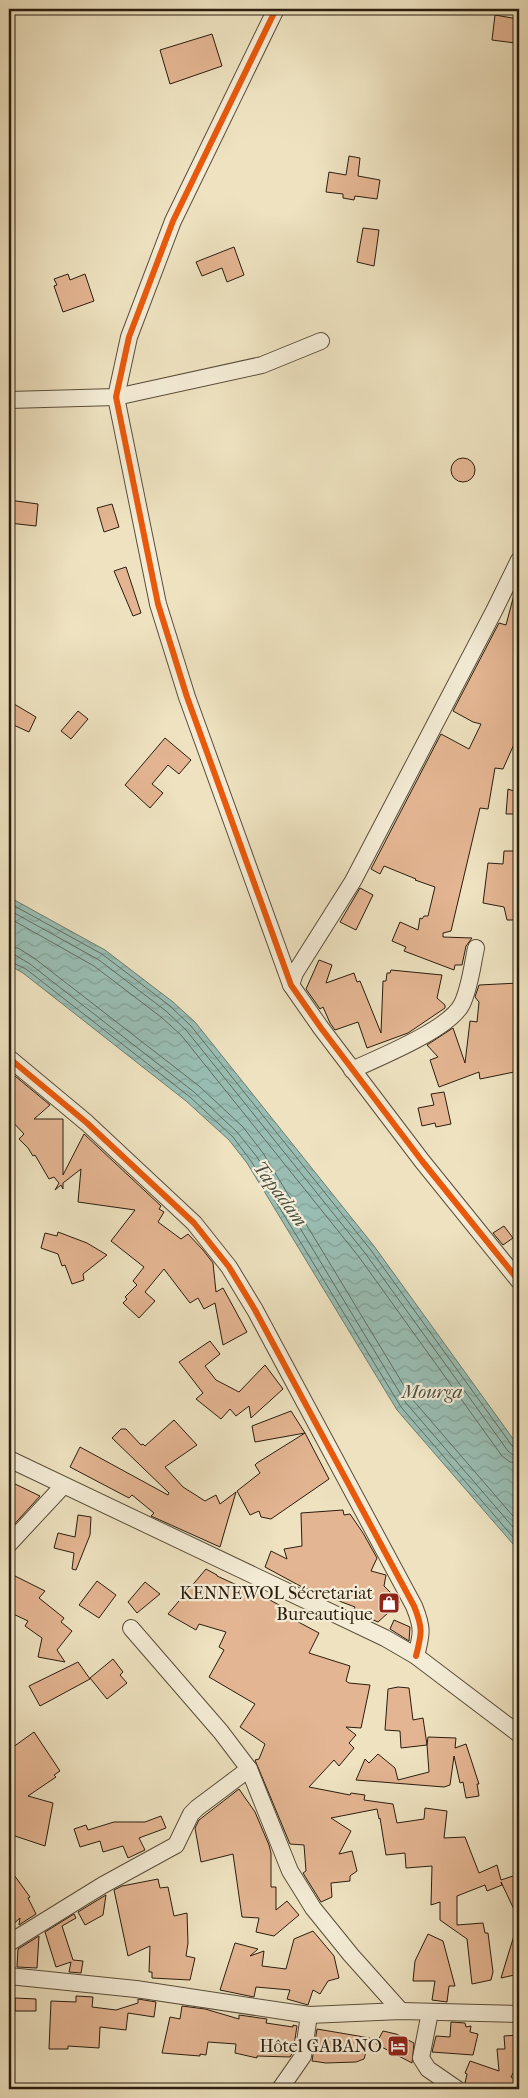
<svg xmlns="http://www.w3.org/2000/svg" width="528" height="2098" viewBox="0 0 528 2098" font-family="'IM FELL French Canon',serif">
<defs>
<pattern id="water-waves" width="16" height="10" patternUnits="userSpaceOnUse" patternTransform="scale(1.25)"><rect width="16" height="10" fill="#99bdb3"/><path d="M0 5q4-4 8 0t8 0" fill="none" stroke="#84a299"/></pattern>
</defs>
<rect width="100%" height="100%" fill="#eee2c0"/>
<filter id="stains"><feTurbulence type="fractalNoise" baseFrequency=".004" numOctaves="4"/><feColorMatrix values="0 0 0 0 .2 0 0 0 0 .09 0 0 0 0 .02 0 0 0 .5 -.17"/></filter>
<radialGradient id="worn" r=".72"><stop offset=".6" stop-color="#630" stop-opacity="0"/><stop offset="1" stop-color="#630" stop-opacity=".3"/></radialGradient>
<polygon fill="url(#water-waves)" stroke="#6d7d71" points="9,897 105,950 173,1002 195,1022 374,1246 519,1447 519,1551 397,1410 247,1163 229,1140 186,1101 23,973 9,965"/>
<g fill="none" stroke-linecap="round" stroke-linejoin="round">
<g stroke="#626d60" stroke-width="1">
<polyline points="9,903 102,954 170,1006 191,1026 370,1249 513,1447 519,1450"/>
<polyline points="9,910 99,960 166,1011 186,1030 365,1253 508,1451 513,1455 519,1456"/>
<polyline points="9,918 94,966 161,1017 181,1035 359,1257 502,1456 510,1462 519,1463"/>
<polyline points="9,947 18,948 34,958 199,1086 243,1127 263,1153 412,1399 519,1523"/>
<polyline points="9,954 15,955 30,964 194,1092 237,1132 257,1157 406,1403 519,1534"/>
<polyline points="9,961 26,969 190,1097 233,1137 251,1161 401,1407 519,1544"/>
</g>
</g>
<g fill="#e4b592" stroke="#2a1d0e">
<polygon points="495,15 518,19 515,43 492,40"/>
<polygon points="212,34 222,66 170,84 160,50"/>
<polygon points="349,156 360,158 358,176 380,180 377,199 355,196 354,200 343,198 343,194 326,192 329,172 346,175"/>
<polygon points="363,228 379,230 374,266 357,262"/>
<polygon points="234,247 244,275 227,282 222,268 202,276 196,262"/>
<polygon points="68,274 70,280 85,274 94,301 63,312 54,286 57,285 54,279"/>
<circle cx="463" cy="470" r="12"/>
<polygon points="9,500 38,504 36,526 9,523"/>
<polygon points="112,504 119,527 104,532 97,508"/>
<polygon points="126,567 141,613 133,616 114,571"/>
<polygon points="515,591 519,592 519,733 503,769 495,768 488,809 480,808 451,931 443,933 443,937 472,938 466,946 462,965 455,965 454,970 404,951 406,947 392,941 400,922 418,930 420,918 422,919 424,916 428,916 435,887 415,880 416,879 384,866 380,874 371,869 441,734 469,749 481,724 473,722 453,711 499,623 506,625"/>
<polygon points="9,701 36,717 29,732 9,723"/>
<polygon points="78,711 88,719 71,739 61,731"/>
<polygon points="165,738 191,760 179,774 168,765 152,784 163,793 150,808 125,785"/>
<polygon points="508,789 519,793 519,814 506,814"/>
<polygon points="504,851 519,851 519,918 512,920 507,920 504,907 483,903 488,863 503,864"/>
<polygon points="360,888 373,895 356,930 340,922"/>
<polygon points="319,960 332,965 326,983 354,973 357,982 360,981 381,1033 383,981 386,981 387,973 390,973 391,970 442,975 437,998 445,1005 445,1008 408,1033 367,1048 358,1022 335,1030 330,1023 323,1007 320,1009 306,989"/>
<polygon points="519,983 519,1071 480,1079 479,1072 439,1087 430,1060 438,1057 427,1045 453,1028 465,1063 470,1021 477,1022 479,1002 475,997 479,985"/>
<polygon points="9,1071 50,1105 34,1119 63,1119 63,1175 84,1134 161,1206 159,1209 164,1212 158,1222 181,1239 188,1234 203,1250 213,1263 216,1292 223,1288 247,1332 223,1345 215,1303 204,1309 198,1298 190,1303 164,1269 145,1292 155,1301 139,1318 123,1303 127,1299 125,1297 137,1285 133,1281 144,1267 111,1241 135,1210 78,1202 81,1169 63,1183 63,1189 61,1185 55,1190 59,1183 54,1177 49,1179 35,1155 33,1156 28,1148 19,1139 24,1134 9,1118"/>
<polygon points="444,1092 451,1124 436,1127 435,1123 422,1126 418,1108 434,1105 431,1094"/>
<polygon points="504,1226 513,1238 503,1245 493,1233"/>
<polygon points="58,1232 87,1243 107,1255 83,1274 84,1280 72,1284 65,1265 62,1266 58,1254 41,1248 45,1233 57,1236"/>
<polygon points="210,1341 220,1354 205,1366 216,1380 239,1392 265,1365 283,1389 251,1418 249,1406 236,1416 230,1409 221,1419 196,1399 203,1393 179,1362"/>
<polygon points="291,1411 305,1433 255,1442 252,1426"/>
<polygon points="174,1420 197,1445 165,1467 183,1487 205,1501 216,1495 220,1504 236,1492 220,1547 151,1516 154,1513 132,1495 129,1498 70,1467 80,1447 168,1495 169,1493 112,1438 121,1429 126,1429 141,1445 143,1444 145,1446"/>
<polygon points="305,1433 329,1479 271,1519 261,1517 259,1511 250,1515 237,1491 260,1473 255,1465 257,1463"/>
<polygon points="13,1483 40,1496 9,1530 9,1492"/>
<polygon points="343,1510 344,1515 350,1514 363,1533 377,1558 371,1571 386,1575 384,1586 400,1602 378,1622 353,1611 355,1607 302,1587 265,1567 271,1551 287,1559 284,1549 302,1546 301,1513"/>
<polygon points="78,1515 91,1517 90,1535 76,1570 72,1569 74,1553 54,1548 58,1533 75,1537"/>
<polygon points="206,1569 217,1575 217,1576 270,1600 290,1611 287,1616 319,1633 309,1653 350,1666 346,1681 349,1683 370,1685 361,1728 346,1727 356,1735 349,1743 354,1748 339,1766 334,1760 309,1787 350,1795 351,1793 365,1795 364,1800 393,1804 397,1823 424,1819 425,1808 447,1811 444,1838 465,1837 479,1873 497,1865 501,1880 519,1874 519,1920 501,1882 502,1885 487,1891 485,1885 457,1896 457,1925 483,1923 485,1933 488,1933 493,1972 491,1980 472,1984 467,1939 440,1920 440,1902 431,1905 432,1866 406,1868 405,1853 386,1855 380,1818 379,1819 377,1809 331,1818 351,1831 339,1854 352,1851 357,1871 350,1876 350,1881 331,1883 332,1897 321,1902 303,1873 306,1871 304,1845 290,1844 255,1760 259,1759 265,1744 240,1727 255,1704 209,1677 224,1650 219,1647 226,1632 199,1624 196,1630 168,1614"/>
<polygon points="9,1573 45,1591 39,1598 64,1618 61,1622 72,1631 57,1650 65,1662 38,1657 42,1638 25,1626 28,1621 9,1612"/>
<polygon points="97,1581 116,1595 99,1618 79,1605"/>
<polygon points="145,1582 160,1594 137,1613 128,1602"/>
<polygon points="394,1620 410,1627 409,1641 390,1629"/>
<polygon points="113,1659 123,1672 120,1675 127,1683 107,1699 90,1678"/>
<polygon points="78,1662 90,1679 40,1706 29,1686"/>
<polygon points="398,1687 409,1688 413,1720 423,1718 427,1745 428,1737 456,1738 455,1748 466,1744 479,1784 477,1784 479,1796 466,1798 463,1782 460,1783 454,1756 450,1785 444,1787 356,1780 365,1759 369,1763 378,1754 395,1768 398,1780 429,1772 427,1745 401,1748 400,1731 385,1730 388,1689"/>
<polygon points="34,1732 60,1771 54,1775 56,1777 28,1796 53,1803 45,1846 9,1834 9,1750"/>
<polygon points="239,1789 255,1812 269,1845 271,1853 271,1887 276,1887 276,1910 287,1901 299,1915 274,1936 256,1932 259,1918 242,1917 233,1854 201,1862 195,1828 199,1820"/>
<polygon points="161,1816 166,1828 139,1838 145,1850 128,1858 123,1846 103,1852 100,1841 80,1847 74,1829 86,1825 88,1830 114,1822 145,1822"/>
<polygon points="9,1868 30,1897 28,1898 36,1914 19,1925 20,1918 9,1928"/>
<polygon points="158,1879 160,1888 168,1887 174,1916 187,1913 188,1943 186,1956 195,1958 190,1980 152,1978 152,1972 149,1972 150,1946 128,1956 114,1890 122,1886"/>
<polygon points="106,1895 103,1915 85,1925 78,1912"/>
<polygon points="74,1914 76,1918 62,1926 73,1960 83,1961 81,1973 69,1972 71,1962 56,1967 45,1932"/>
<polygon points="516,1929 519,1929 519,1974 501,1978"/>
<polygon points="313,1931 334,1956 339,1978 328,1981 320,1994 313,1990 308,2005 287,1999 290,1990 256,1987 254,1997 220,1990 235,1943 258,1949 250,1956 264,1951 262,1966 286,1969 294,1939"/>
<polygon points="428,1934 443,1941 455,1986 449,1986 447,2002 432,2000 435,1981 413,1981 415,1961"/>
<polygon points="39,1936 37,1968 17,1967 18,1949"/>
<polygon points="76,1996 93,1997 92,2007 116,2010 138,2003 138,1999 156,2002 154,2017 128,2013 126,2030 100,2027 99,2048 68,2046 68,2049 49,2049 51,2001 76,2002"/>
<polygon points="15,1998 36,1999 36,2011 15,2011"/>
<polygon points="182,2006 205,2009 239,2019 239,2015 267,2019 266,2023 293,2027 293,2025 297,2026 293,2052 290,2057 257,2056 257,2058 235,2053 236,2044 208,2042 206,2055 200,2054 200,2056 162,2053 170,2017 180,2019"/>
<polygon points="451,2022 465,2023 466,2027 471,2026 470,2032 478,2034 473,2055 432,2052 436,2036 450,2037"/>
<polygon points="317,2029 370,2038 364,2059 356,2062 326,2063 312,2061"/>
<polygon points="383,2031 396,2034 414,2043 412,2063 376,2044"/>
<polygon points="519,2035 519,2062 511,2077 519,2082 519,2089 467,2089 465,2083 467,2074 465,2073 470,2061 499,2071 497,2049 505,2049 504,2036"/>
</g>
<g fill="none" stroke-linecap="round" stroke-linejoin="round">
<g stroke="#5b4e3a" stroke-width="18">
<g id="minor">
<polyline points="276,9 173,221 129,337 116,397 158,604 187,697 291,985 321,1028 422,1161 519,1281"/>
<polyline points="9,400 116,397 262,365 321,341"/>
<polyline points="291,985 295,973 353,881 494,611 519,560"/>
<path d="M9 1058 87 1123 194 1223 229 1267 255 1310 414 1606C423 1628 422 1633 416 1656"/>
<path d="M352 1070C378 1058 450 1029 462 1004 470 987 472 967 476 948"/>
<polyline points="9,1459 385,1638 416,1656 519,1734"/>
<polyline points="9,1544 63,1486"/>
<polyline points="131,1628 221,1732 249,1769 290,1871 300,1887 313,1908 351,1955 401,2011"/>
<polyline points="9,1943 103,1885 176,1845 191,1814 197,1808 249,1769"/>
<polyline points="9,1976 136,1989 309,2015 401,2011 519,2014"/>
<polyline points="430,2012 421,2058 428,2069 457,2089"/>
<polyline points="280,2089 303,2056 309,2015"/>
</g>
</g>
<use href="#minor" stroke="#f4ecd6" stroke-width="16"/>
<g stroke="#f4ecd6" stroke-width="9">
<g id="cycleway">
<polyline points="276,9 173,221 129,337 116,397 158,604 187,697 291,985 321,1028 422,1161 519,1281"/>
<path d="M9 1058 87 1123 194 1223 229 1267 255 1310 414 1606C423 1628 422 1633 416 1656"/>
</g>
</g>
<use href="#cycleway" stroke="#e8590c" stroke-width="6"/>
</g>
<defs>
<g id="shop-square" transform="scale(1.125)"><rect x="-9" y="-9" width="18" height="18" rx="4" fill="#8f2418" stroke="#f4ecd6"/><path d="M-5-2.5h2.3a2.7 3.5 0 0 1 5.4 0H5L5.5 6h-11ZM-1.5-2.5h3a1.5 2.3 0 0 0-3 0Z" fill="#fff"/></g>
<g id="hotel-square" transform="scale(1.125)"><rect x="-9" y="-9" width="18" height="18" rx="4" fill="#8f2418" stroke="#f4ecd6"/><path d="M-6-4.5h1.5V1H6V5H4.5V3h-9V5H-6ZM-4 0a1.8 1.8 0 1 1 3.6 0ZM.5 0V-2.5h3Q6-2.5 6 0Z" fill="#fff"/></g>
</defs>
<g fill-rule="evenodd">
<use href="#shop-square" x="389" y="1603"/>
<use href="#hotel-square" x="398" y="2046"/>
</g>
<g text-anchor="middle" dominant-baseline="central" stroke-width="4.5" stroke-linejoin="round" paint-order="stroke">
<g font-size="18" fill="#2a1d0e" stroke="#f4ecd6" text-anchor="end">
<text x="373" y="1593">KENNEWOL Sécretariat<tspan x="373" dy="21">Bureautique</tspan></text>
<text x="382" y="2046">Hôtel GABANO</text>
</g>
<g font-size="19" font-style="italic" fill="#4b4d40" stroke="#f4ecd6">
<text transform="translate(280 1194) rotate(53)">Tapadam</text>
<text x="432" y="1392">Mourga</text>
</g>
</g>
<rect width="528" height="2098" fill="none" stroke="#eee2c0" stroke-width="30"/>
<rect x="10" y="10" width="508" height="2078" fill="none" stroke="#2a1d0e" stroke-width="2.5"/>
<rect x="15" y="15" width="498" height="2068" fill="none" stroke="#2a1d0e"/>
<rect width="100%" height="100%" filter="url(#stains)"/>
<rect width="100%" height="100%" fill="url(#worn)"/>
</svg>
